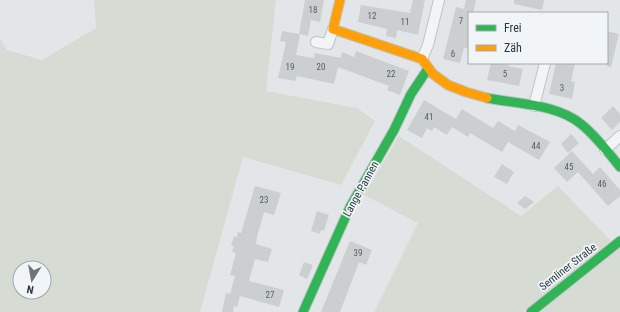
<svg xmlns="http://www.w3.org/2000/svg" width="620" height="312" viewBox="0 0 620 312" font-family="'Roboto Condensed',sans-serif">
<rect width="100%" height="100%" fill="#e3e6e8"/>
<g fill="#d6dcd3" fill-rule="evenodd">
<path d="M94 0H276L266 91 357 108 375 121 341 185 243 157 200 312H0V38L7 50 42 60 96 28ZM20 268H44V292H20Z"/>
<polygon points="399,136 521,216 558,186 611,241 523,312 374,312 418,223 364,195"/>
<polygon points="620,248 620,312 539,312"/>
</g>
<g fill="#cccfd0">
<polygon points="305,0 324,0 320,22 311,20 308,36 300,34 296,55 314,58 315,53 341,58 342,52 354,57 356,51 409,71 400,95 387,90 389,86 338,67 334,84 297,76 295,81 278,78 286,42 280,41 282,31 299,34"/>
<polygon points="413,0 425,0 418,35 397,30 396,38 386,36 387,29 358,22 361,5 410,13"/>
<polygon points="466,0 476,0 473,13 469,13 469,49 464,48 460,63 443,59 456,7 464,9"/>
<polygon points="514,0 544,0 542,10 514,4"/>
<polygon points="607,31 619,34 611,67 607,66"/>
<polygon points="491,63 509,63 508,66 523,69 519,86 487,80"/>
<polygon points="556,63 575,63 571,81 575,82 572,99 549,94"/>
<polygon points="424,100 456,119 462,109 493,128 498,121 515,131 518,125 550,142 539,160 508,142 502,152 470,133 468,137 452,127 447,135 434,127 432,131 427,128 422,138 407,130"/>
<polygon points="613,106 620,114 620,122 612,130 601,118"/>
<polygon points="571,134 579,143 568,153 561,144"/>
<polygon points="572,151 593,174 600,167 620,190 620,196 608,206 578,172 567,182 554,168"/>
<polygon points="502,164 514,172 507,184 494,177"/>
<polygon points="255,186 281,193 274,215 264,212 257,237 256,244 272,249 268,262 255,259 249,281 284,290 279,307 240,296 237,307 234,306 233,312 222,312 226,293 230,294 235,276 230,275 236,253 232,252 234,246 231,246 234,236 237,237 238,232 241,233"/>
<polygon points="525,196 534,202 525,209 517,203"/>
<polygon points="317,211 329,215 324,231 321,230 320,234 311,231"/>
<polygon points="350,241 372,250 366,265 359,262 340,312 321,312"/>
<polygon points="304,262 313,265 307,279 299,275"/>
</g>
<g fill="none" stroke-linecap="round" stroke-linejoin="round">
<g stroke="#c1c4c6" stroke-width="12">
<g id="street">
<polyline points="316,42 328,44 333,29"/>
<polyline points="422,59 428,45 439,0"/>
<polyline points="534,106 545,63"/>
<polyline points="605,150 620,136"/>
</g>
</g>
<g stroke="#c1c4c6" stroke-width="11">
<g id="fast">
<path d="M487 98C517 104 557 104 581 124 596 136 608 152 620 167"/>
<polyline points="303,312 350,207 394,130 411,94 427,70"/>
<polyline points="531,312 620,241"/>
</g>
</g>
<g stroke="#c1c4c6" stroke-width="11">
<polyline id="slow" points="340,0 333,29 422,59 433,74 448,85 466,92 487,98"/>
</g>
<use href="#street" stroke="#f2f4f5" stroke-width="10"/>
<use href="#fast" stroke="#30b455" stroke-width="9"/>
<use href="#slow" stroke="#ff9f0a" stroke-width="9"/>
</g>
<g text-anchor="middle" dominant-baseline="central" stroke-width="3.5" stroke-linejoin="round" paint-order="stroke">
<g font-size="9" fill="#525f66">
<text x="313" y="10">18</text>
<text x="372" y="16">12</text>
<text x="461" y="21">7</text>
<text x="405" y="22">11</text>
<text x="453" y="54">6</text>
<text x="290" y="67">19</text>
<text x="321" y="67">20</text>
<text x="391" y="74">22</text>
<text x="505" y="74">5</text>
<text x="562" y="88">3</text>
<text x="429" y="117">41</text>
<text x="536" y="146">44</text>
<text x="569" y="167">45</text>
<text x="602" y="184">46</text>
<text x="264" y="200">23</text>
<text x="358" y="253">39</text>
<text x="270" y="295">27</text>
</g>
<g font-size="11" fill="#293942" stroke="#f1f5f7">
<text transform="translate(361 189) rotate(-61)">Lange Pannen</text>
<text transform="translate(568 267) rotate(-38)">Semliner Straße</text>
</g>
</g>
<rect x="468" y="12" width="140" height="52" fill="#f1f5f7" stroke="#a1aaaf"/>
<rect x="476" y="25" width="20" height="6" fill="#30b455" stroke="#a1aaaf"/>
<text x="504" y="32" font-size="12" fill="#293942">Frei</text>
<rect x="476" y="45" width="20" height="6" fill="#ff9f0a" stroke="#a1aaaf"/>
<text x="504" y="52" font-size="12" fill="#293942">Zäh</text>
<g transform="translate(32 280) rotate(191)"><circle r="19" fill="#f1f5f7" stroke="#a1aaaf"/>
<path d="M0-3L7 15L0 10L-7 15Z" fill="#6a767c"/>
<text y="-6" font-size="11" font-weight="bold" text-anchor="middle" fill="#293942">N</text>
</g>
</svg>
